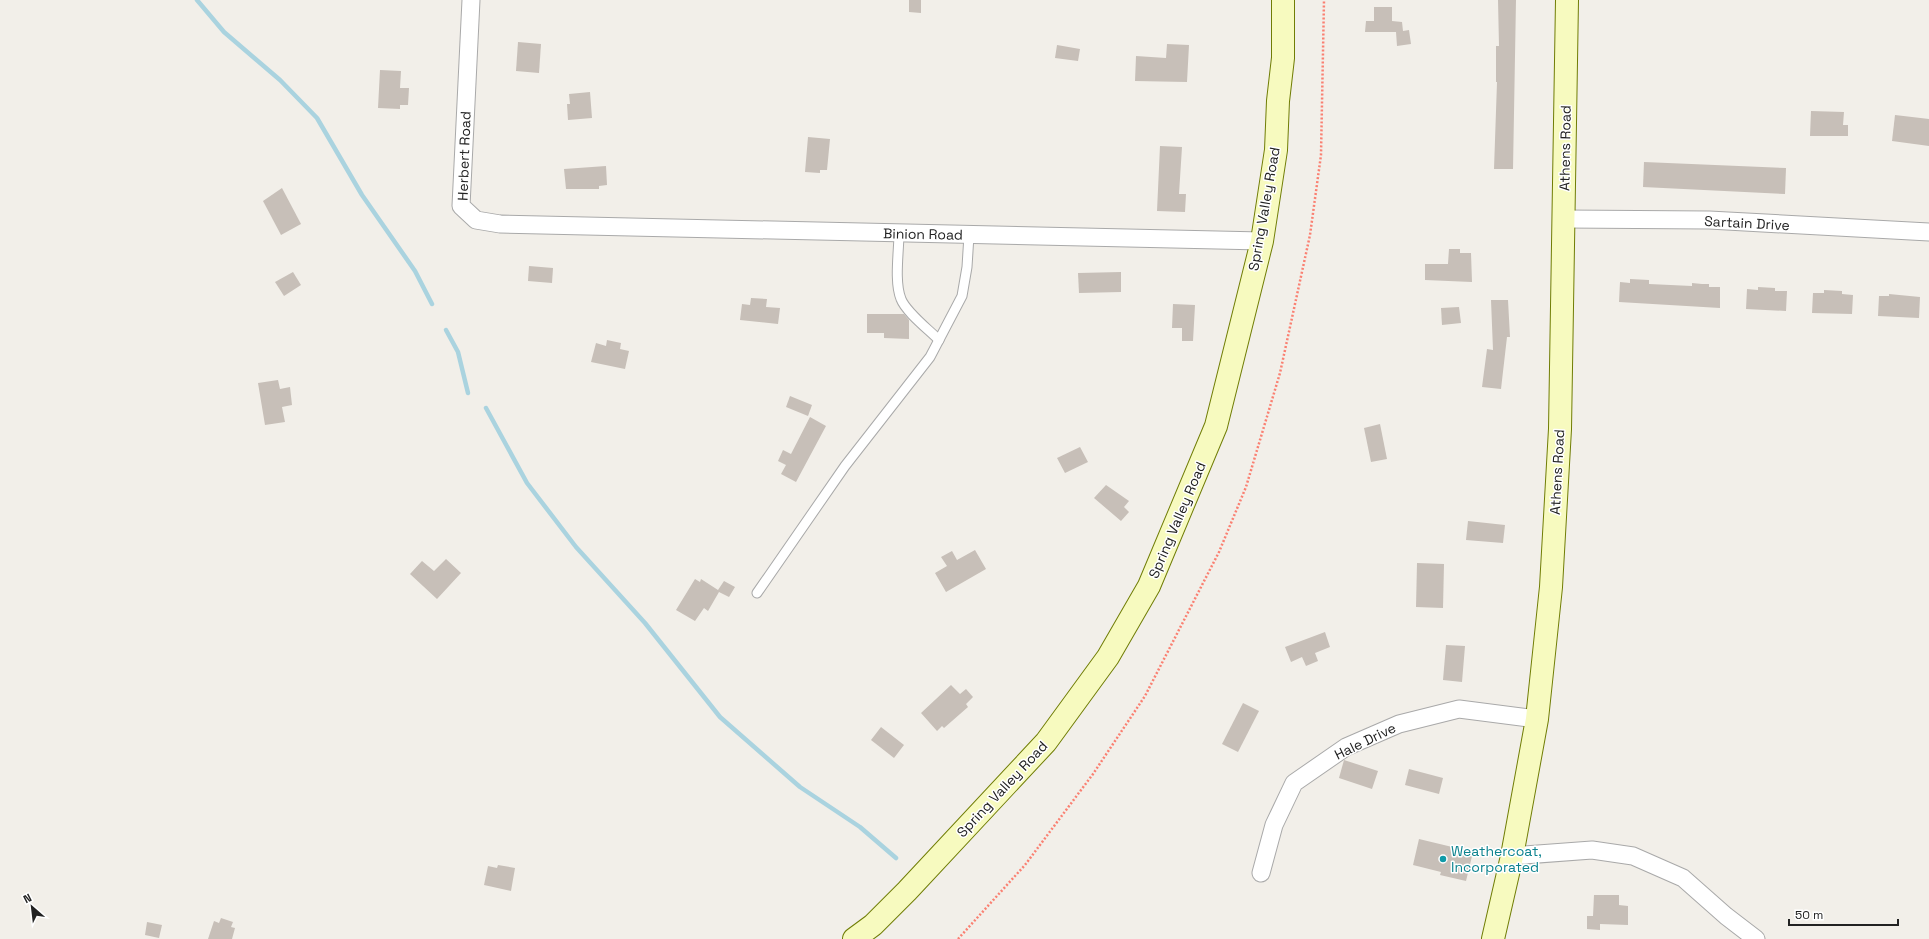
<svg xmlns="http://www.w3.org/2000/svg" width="1929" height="939" viewBox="0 0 1929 939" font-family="'Space Grotesk',sans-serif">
<rect width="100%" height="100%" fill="#f2efe9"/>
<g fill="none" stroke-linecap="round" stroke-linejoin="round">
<g stroke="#aad3df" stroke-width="4.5">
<polyline points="197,0 224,32 280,80 317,118 362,195 415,271 432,304"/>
<polyline points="446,330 458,352 468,393"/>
<polyline points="486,408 527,483 576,547 645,623 720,717 800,787 860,827 896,858"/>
</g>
</g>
<g fill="#c7bfb8">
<polygon points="909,0 921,0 921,13 909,12"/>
<polygon points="1498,0 1516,0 1513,169 1494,169 1497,82 1496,82 1496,46 1499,46"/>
<polygon points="1374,7 1392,7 1392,21 1402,22 1403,31 1409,30 1411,44 1397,46 1396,32 1365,32 1366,21 1374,21"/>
<polygon points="518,42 541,44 539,73 516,71"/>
<polygon points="1167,44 1189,45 1187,82 1135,81 1136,56 1166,58"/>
<polygon points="1057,45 1080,49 1078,61 1055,58"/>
<polygon points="380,70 401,71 400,88 409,88 408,105 400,105 400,109 378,108"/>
<polygon points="590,92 592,118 568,120 567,104 570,104 569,94"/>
<polygon points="1811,111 1844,112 1843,125 1848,125 1848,136 1810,136"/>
<polygon points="1895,115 1929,119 1929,146 1892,141"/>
<polygon points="808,137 830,139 827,170 820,170 820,173 805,172"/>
<polygon points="1160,146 1182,147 1179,194 1186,194 1185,212 1157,211"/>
<polygon points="1644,162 1786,168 1785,194 1643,187"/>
<polygon points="606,166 607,185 599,186 599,189 566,189 564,169"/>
<polygon points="282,188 301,224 281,235 263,201"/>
<polygon points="1449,249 1460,249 1460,253 1471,253 1472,282 1425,280 1425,264 1448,264"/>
<polygon points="529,266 553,268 552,283 528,281"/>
<polygon points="293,272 301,285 284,296 275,282"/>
<polygon points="1121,272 1121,292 1079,293 1078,273"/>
<polygon points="1630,279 1649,280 1649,284 1692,286 1692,283 1702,284 1709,284 1709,287 1720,287 1720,308 1619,302 1620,282 1630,283"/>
<polygon points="1758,287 1775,288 1775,291 1787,291 1786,311 1746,309 1747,289 1758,290"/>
<polygon points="1824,290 1842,291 1842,294 1853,295 1852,314 1812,313 1813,293 1824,293"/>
<polygon points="1889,294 1920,297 1919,318 1878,316 1879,296 1889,296"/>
<polygon points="751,298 767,299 766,307 780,308 778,324 740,320 742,304 750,305"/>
<polygon points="1491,300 1508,300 1510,337 1507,337 1501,389 1482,387 1487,349 1493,350"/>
<polygon points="1173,304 1195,305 1193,341 1182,341 1182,328 1172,328"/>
<polygon points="1459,307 1461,323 1442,325 1441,308"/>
<polygon points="867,314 904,314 909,320 909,339 884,338 884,333 867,333"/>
<polygon points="607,340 621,343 620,349 629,351 625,369 591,362 596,343 606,346"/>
<polygon points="278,380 280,389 290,387 292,405 282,407 285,422 265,425 258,383"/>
<polygon points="790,396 812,405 808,416 786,407"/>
<polygon points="810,417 826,426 796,482 781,474 786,465 778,461 783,450 791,454"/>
<polygon points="1380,424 1387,459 1371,462 1364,428"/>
<polygon points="1080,447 1088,462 1065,473 1057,458"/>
<polygon points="1106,485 1129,501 1124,507 1129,512 1121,521 1094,498"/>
<polygon points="1468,521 1505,525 1503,543 1466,540"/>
<polygon points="975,550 986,569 946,592 935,573 947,566 941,557 952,551 957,560"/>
<polygon points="446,559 461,573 437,599 410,574 422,561 434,571"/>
<polygon points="1417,563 1444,564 1443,608 1416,607"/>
<polygon points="695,579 700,582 701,579 718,590 724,581 735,587 729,597 719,592 708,611 704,608 695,621 676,610"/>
<polygon points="1325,632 1330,647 1315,653 1318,661 1306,666 1302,657 1291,662 1285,647"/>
<polygon points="1446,645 1465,646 1462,682 1443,680"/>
<polygon points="951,685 960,694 966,689 973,697 966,704 968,707 944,728 942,726 937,731 921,713"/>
<polygon points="1243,703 1259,711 1238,752 1222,744"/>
<polygon points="881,727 904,745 894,758 871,740"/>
<polygon points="1344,760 1378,771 1372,789 1339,778"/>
<polygon points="1409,769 1443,778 1439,794 1405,785"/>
<polygon points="1419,839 1473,852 1466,881 1440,875 1441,872 1413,865"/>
<polygon points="498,865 515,868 511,891 484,885 488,866 497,868"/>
<polygon points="1594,895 1619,895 1619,905 1628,906 1628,925 1600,924 1600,930 1587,929 1587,916 1593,916"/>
<polygon points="221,918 233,922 231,927 235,928 232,939 208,939 214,921 219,923"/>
<polygon points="147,922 162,925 159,938 145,935"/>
</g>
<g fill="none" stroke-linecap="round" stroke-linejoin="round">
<g stroke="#a9a9a9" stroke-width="11">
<g id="lane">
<path d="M899 233C899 251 894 282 901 299 906 312 928 329 939 340"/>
<polyline points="757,593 845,466 930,357 962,296 967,267 969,235"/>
</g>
</g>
<g stroke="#a9a9a9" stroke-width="19">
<g id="street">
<polyline points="471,0 461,206 476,220 500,224 1262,241"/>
<polyline points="1564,219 1709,220 1929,232"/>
<polyline points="1512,856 1592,850 1633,856 1683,878 1726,916 1756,939"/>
<polyline points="1261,873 1274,825 1294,783 1346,747 1399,724 1459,709 1537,719"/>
</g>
</g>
<g stroke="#707d05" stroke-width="24">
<g id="secondary">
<polyline points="854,939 873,925 907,891 1046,742 1108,657 1149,586 1216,426 1262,241 1276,150 1278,101 1283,58 1283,0"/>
<polyline points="1493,939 1512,856 1537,719 1551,587 1560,429 1567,0"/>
</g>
</g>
<polyline stroke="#fa8072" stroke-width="2.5" stroke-dasharray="2 2" stroke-linecap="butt" points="958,939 1025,865 1093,774 1145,696 1219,552 1246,487 1280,373 1310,235 1321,155 1324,0"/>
<use href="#lane" stroke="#fff" stroke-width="9"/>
<use href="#street" stroke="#fff" stroke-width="17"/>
<use href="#secondary" stroke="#f7fabf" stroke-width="22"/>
</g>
<circle fill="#0f9aa8" stroke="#fff" stroke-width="1.5" cx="1443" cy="859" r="4"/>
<g text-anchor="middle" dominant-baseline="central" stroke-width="3" stroke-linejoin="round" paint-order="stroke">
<g font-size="14" fill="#222" stroke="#fff">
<text transform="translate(1565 148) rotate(-89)">Athens Road</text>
<text transform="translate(464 156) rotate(-88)">Herbert Road</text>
<text transform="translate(1264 209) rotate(-80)">Spring Valley Road</text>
<text transform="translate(1747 223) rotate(3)">Sartain Drive</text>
<text transform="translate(923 234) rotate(1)">Binion Road</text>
<text transform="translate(1557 472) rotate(-87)">Athens Road</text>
<text transform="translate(1177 520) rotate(-67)">Spring Valley Road</text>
<text transform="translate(1365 741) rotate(-26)">Hale Drive</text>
<text transform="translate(1002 789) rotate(-47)">Spring Valley Road</text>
</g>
<g font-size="14" fill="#0d838f" stroke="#fff" text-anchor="start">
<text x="1451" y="851">Weathercoat,<tspan x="1451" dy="16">Incorporated</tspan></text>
</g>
</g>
<g transform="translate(32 907) rotate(332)" stroke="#ffffff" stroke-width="3" paint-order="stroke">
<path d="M0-3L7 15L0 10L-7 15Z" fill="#222222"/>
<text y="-6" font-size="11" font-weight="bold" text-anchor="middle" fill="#222222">N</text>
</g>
<path d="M1789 919v6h109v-6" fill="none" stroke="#222222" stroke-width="2"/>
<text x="1795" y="919" font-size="12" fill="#222222" stroke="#ffffff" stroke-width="3" paint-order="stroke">50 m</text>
</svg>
